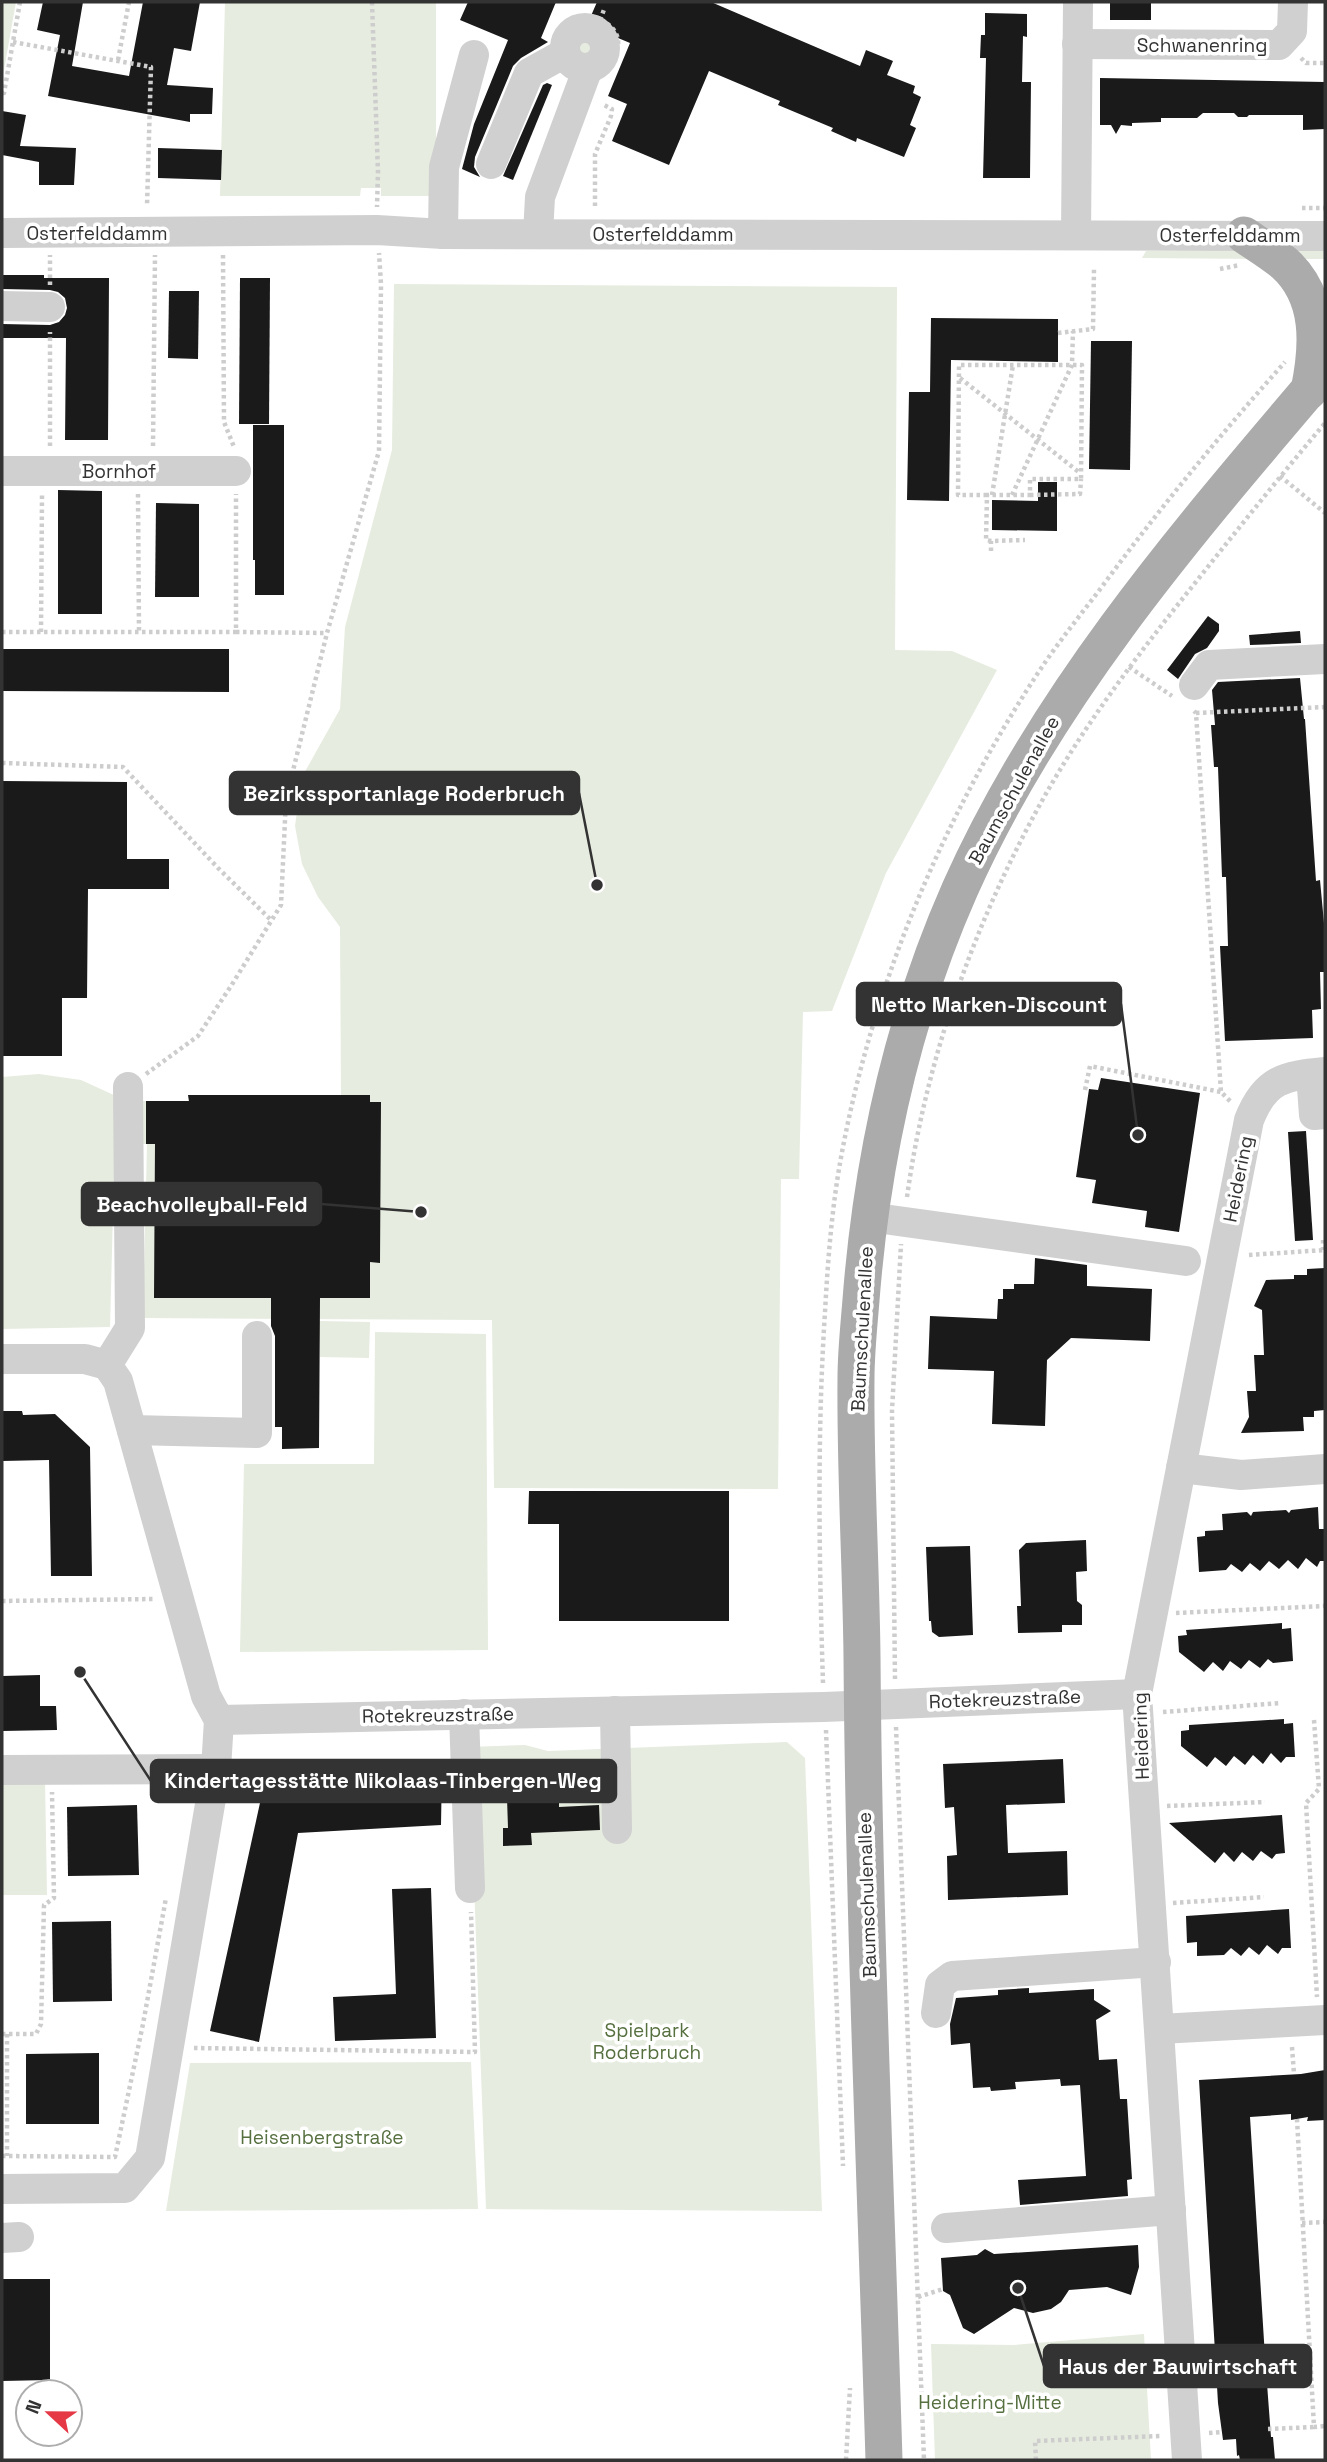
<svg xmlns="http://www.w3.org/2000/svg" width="1327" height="2462" viewBox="0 0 1327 2462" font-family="'Space Grotesk',sans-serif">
<rect width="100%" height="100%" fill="#fff"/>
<g fill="#e6ecdf">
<polygon points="2,2 16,2 2,81"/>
<polygon points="225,2 436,2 436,196 381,196 381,188 361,188 360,196 220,196"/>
<circle cx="586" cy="47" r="12"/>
<polygon points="1222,250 1237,251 1258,259 1142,258 1146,251"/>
<polygon points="1287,251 1325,251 1325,259 1290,259"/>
<polygon points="394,284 897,287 895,650 952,651 997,670 886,873 832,1011 803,1012 799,1179 781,1179 778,1489 494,1488 492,1320 143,1318 147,1144 134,1144 134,1101 188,1101 188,1095 341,1095 340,927 318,897 302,864 295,826 302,777 340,709 345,627 392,450"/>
<polygon points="39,1074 81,1080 116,1096 110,1327 2,1329 2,1077"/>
<polygon points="319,1321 370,1322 369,1358 320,1357"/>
<polygon points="375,1332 486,1334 488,1650 240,1652 244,1464 374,1464"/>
<polygon points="787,1742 805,1758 822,2211 486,2209 469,1747 525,1745 548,1751"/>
<polygon points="2,1780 45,1780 47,1895 2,1895"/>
<polygon points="471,2062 478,2209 166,2211 190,2063"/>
<polygon points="1144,2334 1151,2460 935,2460 931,2344 1014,2345"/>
</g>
<g fill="#1a1a1a">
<polygon points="43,2 83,2 72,66 129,76 143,2 200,2 191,51 174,48 167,85 213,88 212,114 190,114 190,122 48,96 60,35 37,30"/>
<polygon points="468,2 556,2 541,38 548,42 521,58 513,66 475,157 474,167 480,177 462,169 474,124 508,40 460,20"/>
<polygon points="597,2 711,2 860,66 866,50 893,61 887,75 915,86 913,93 921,97 910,125 916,128 904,157 857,138 856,142 831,131 833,128 778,105 780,101 709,71 669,165 612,141 627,104 608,96 630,43 587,25"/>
<rect x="1110" y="2" width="41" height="18"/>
<polygon points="985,13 1027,14 1027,37 1023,36 1022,82 1031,82 1030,178 983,178 986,58 980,58 981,35 985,35"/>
<polygon points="1100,78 1325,82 1325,129 1303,130 1303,115 1249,115 1247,117 1238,117 1234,113 1203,113 1197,118 1161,118 1161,122 1132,123 1132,126 1121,125 1116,134 1111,125 1100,125"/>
<polygon points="547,83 552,85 513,180 503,176 543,85"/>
<polygon points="2,111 26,115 20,146 76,148 74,185 39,185 39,162 2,155"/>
<polygon points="158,148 222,150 221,180 158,178"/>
<polygon points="2,275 44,275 44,278 109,278 108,440 65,440 66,338 2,338 2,324 50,325 59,322 65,315 67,308 65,298 58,292 50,290 2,289"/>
<polygon points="240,278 270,278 269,424 239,424"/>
<polygon points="169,291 199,291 198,359 168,358"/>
<polygon points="931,318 1058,319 1058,362 951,360 949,501 907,500 909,392 930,392"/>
<polygon points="1091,341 1132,341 1130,470 1089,469"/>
<polygon points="253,425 284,425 284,595 255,595 255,560 253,560"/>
<polygon points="1038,482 1057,482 1057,531 992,530 992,500 1038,501"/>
<polygon points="58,490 102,491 102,614 58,614"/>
<polygon points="156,503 199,504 199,597 155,597"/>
<polygon points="1208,616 1219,624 1219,631 1207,648 1195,654 1178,679 1167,670"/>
<polygon points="1300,631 1301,643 1250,645 1249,635"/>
<polygon points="2,649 229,649 229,692 2,691"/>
<polygon points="1300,678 1304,719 1305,719 1316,881 1320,880 1325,934 1325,972 1320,972 1321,1009 1312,1010 1313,1038 1225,1041 1220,946 1228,946 1226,877 1222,877 1218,767 1214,767 1211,725 1215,725 1212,690 1218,682"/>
<polygon points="2,781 127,782 127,859 169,859 169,889 88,889 87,998 62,998 62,1056 2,1056"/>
<polygon points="1101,1078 1200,1093 1179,1232 1145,1227 1147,1211 1092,1203 1096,1180 1076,1177 1089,1089 1098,1090"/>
<polygon points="188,1095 370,1095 370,1102 381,1102 380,1263 370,1262 370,1298 320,1298 319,1448 282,1449 282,1427 275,1427 275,1336 271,1326 271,1298 154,1298 155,1144 146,1144 146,1101 189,1101"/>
<polygon points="1306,1131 1313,1240 1295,1241 1288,1132"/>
<polygon points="1035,1258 1087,1265 1087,1286 1152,1289 1150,1341 1071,1338 1047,1360 1045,1426 992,1424 994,1371 928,1369 930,1316 997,1319 998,1299 1003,1299 1003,1289 1014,1289 1014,1284 1034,1284"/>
<polygon points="1325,1268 1325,1410 1314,1411 1314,1417 1303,1417 1304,1431 1241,1433 1249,1417 1247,1391 1256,1391 1254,1355 1264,1355 1262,1310 1254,1306 1266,1280 1294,1279 1294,1275 1307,1275 1307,1269"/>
<polygon points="2,1411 22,1411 23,1415 55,1414 90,1447 92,1576 51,1576 49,1460 2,1461"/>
<polygon points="529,1491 729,1491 729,1621 559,1621 559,1524 528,1524"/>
<polygon points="1318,1507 1319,1529 1325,1529 1325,1561 1320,1561 1317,1567 1306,1558 1298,1569 1288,1560 1279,1569 1269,1561 1260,1571 1250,1563 1242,1572 1231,1564 1226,1570 1199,1572 1197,1537 1205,1536 1205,1531 1223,1530 1222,1514 1247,1512 1251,1516 1253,1512 1286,1510 1289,1513 1291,1510"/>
<polygon points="1086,1540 1087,1571 1076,1572 1077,1601 1082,1605 1082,1625 1062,1625 1062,1632 1018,1633 1017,1606 1021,1606 1019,1550 1026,1543"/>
<polygon points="970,1546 973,1635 939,1637 932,1632 931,1621 929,1621 926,1547"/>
<polygon points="1282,1623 1282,1629 1291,1628 1293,1661 1273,1663 1268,1659 1260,1668 1249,1660 1241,1669 1230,1661 1223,1671 1213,1662 1204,1672 1179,1652 1178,1636 1187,1635 1186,1630"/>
<polygon points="40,1675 40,1706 56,1706 57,1730 2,1731 2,1676"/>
<polygon points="1284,1719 1284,1724 1293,1723 1295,1757 1286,1757 1281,1763 1271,1753 1263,1764 1253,1755 1245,1765 1234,1756 1226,1766 1215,1757 1207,1767 1181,1746 1181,1731 1189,1730 1189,1725"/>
<polygon points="1063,1759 1065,1803 1006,1805 1008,1853 1067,1851 1068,1895 948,1900 947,1856 957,1855 954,1807 945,1808 943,1764"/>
<polygon points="442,1767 441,1825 298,1833 259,2042 210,2031 265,1780"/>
<polygon points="559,1796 559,1807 599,1805 600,1830 531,1833 532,1845 503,1846 503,1828 508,1828 507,1798"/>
<polygon points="137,1805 139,1875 68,1876 67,1807"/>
<polygon points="1282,1815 1285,1853 1276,1854 1272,1859 1261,1851 1253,1861 1242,1852 1234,1862 1224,1852 1215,1863 1169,1823"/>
<polygon points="431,1888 436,2038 335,2041 333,1997 396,1994 392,1889"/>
<polygon points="1289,1909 1291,1948 1282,1948 1278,1954 1267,1945 1259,1955 1249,1947 1241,1956 1231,1948 1224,1955 1197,1956 1197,1942 1187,1943 1186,1916"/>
<polygon points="111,1921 112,2001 53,2002 52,1922"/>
<polygon points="1029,1988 1029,1993 1094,1989 1094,2000 1111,2011 1096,2020 1099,2060 1117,2059 1120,2099 1127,2099 1132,2179 1127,2180 1128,2196 1020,2205 1018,2180 1086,2176 1080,2085 1061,2086 1060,2079 1015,2082 1016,2089 991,2091 990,2087 973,2088 970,2043 951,2045 950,2024 956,1998 998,1995 998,1990"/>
<polygon points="99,2053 99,2124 26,2124 26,2054"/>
<polygon points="1325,2070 1325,2120 1307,2121 1308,2117 1291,2120 1291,2114 1250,2117 1265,2357 1271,2437 1273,2437 1275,2460 1240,2460 1239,2455 1237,2456 1236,2439 1223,2440 1218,2403 1199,2080 1301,2074"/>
<polygon points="1138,2245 1139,2267 1131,2295 1107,2287 1069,2290 1061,2302 1051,2309 1033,2313 1014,2308 974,2334 963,2328 950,2295 943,2291 941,2258 977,2255 985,2249 994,2254"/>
<polygon points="2,2279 50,2279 50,2380 2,2381"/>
</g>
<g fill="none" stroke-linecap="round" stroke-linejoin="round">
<g stroke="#cdcdcd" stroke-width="4.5" stroke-dasharray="3.5 3.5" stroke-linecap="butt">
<polyline points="372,2 378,172 377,207"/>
<polyline points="600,20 605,7"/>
<path d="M562 28C579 7 621 20 618 45 617 50 613 57 611 61"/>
<polyline points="13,42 151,67 147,206"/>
<polyline points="1301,58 1306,63 1325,63"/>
<polyline points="118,60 129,2"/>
<polyline points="2,93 4,93 20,2"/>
<polyline points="595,206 595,154 611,116 612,109 602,104"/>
<polyline points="1302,208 1325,208"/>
<polyline points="223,255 224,422 234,447"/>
<polyline points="1220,269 1240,265"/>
<polyline points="50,285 50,255"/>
<polyline points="1058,333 1093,329 1094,269"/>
<polyline points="960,378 1080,473"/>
<polyline points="50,446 50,332"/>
<polyline points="153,446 155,255"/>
<polyline points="1280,476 1325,513"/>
<polyline points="138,494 139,632"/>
<polyline points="987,495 958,495 959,365 1082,365 1081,479 1030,479 1030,495 987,495 986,540 991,541"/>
<polyline points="992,495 1013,365"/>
<polyline points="1012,495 1072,365 1073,331"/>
<polyline points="1030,495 1080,494 1081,479"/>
<polyline points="991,551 991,541 1025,540"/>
<polyline points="2,632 236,632 236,494"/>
<polyline points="41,632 42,495"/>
<polyline points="236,632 327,633"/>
<polyline points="1129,667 1172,696"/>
<polyline points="1194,711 1196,713 1221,1092 1231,1102"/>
<polyline points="1196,713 1325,707"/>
<polyline points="2,763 123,767 218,868 272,921"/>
<polyline points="146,1074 198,1036 231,986 281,905 286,799 327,633 379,451 381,284 379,253"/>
<polyline points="1085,1090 1090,1066 1221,1092"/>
<path d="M907 1197C926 1059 975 921 1043 799 1086 722 1140 652 1195 583 1238 529 1281 475 1325 423"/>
<polyline points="1323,1240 1323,1250"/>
<polyline points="1249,1255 1325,1250"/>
<polyline points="2,1601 155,1599"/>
<polyline points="1176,1613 1325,1606"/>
<polyline points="895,1679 892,1411 901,1244"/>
<path d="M823 1683C819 1559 817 1436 825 1312 828 1258 832 1205 842 1152 874 983 942 820 1036 676 1056 645 1079 617 1101 588 1159 509 1220 435 1285 362"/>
<polyline points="1163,1712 1281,1703"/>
<polyline points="1314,1720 1319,1789 1306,1803 1317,1997"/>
<polyline points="896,1727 924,2460"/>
<polyline points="826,1730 843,2166"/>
<polyline points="1167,1806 1265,1802"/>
<polyline points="1173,1903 1264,1897"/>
<polyline points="2,2034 36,2034 41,2024 44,1905 54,1898 52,1792"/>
<polyline points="7,2034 7,2156"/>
<polyline points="1292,2047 1294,2074"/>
<polyline points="194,2048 475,2052 471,1912"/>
<polyline points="1297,2119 1314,2427 1325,2426"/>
<polyline points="2,2156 115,2157 143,2024 166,1898"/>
<polyline points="1302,2223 1325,2222"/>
<polyline points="918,2297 943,2289"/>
<polyline points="1268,2429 1314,2427"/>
<polyline points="1209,2433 1222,2432"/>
<polyline points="846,2460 850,2388"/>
<polyline points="1036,2460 1035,2441 1161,2436"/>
</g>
<g stroke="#d0d0d0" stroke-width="30">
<circle cx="585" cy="48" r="20"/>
<polyline points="1077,44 1279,45 1292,31 1293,2"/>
<polyline points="491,164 529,73 565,53"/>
<polyline points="2,233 377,230 443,234 1325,236"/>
<polyline points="443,234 444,167 474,55"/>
<polyline points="538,234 540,197 588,68"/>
<polyline points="1076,235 1078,2"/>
<polyline points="2,306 50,307"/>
<polyline points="2,471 236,471"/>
<polyline points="1194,685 1209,665 1325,659"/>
<polyline points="1311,1074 1314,1115 1325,1114"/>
<polyline points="869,1217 1186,1261"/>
<polyline points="2,1359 85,1359 107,1365 118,1381 206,1696 219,1720 824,1707 1137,1694"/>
<polyline points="107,1365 130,1328 128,1087"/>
<polyline points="132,1430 257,1433 257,1336"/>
<polyline points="1181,1468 1241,1475 1325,1469"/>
<polyline points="615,1711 617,1829"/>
<polyline points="464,1714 470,1888"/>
<polyline points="2,1770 216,1769"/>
<polyline points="936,2013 940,1985 952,1976 1156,1962"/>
<polyline points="1160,2029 1325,2020"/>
<polyline points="2,2189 125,2188 150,2158 216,1769 219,1720"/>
<polyline points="946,2228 1171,2210"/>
<polyline points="2,2238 19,2237"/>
<path d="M1187 2460 1137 1694 1249 1120C1265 1079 1284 1076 1325 1072"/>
</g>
<g stroke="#ababab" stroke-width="37">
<path d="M1244 235C1257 244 1272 253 1284 263 1322 297 1318 347 1309 391"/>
<path d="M884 2460C876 2192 864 1924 862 1657 861 1564 855 1470 856 1378 856 1352 859 1325 861 1300 872 1158 902 1020 960 889 1047 694 1188 532 1325 371"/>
</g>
</g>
<g text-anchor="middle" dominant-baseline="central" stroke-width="7" stroke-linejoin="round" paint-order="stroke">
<g font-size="19" fill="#333" stroke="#fff">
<text x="1202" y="45">Schwanenring</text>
<text x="97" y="233">Osterfelddamm</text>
<text x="663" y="234">Osterfelddamm</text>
<text x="1230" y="235">Osterfelddamm</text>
<text x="119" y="471">Bornhof</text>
<text transform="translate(1014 790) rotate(-61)">Baumschulenallee</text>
<text transform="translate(1238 1179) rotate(-79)">Heidering</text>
<text transform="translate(862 1329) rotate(-87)">Baumschulenallee</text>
<text transform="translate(1005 1699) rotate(-2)">Rotekreuzstraße</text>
<text transform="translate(438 1715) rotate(-1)">Rotekreuzstraße</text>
<text transform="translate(1141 1736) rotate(-92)">Heidering</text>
<text transform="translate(867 1895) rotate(-92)">Baumschulenallee</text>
</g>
<g font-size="19" fill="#56703f" stroke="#fff">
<text x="647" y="2030">Spielpark<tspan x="647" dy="22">Roderbruch</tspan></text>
<text x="322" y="2137">Heisenbergstraße</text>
<text x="990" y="2402">Heidering-Mitte</text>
</g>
</g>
<path fill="none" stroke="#333" stroke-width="2.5" d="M597 885L579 793M1138 1135L1121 1004M421 1212L321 1204M80 1672L151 1781M1018 2288L1044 2366"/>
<g fill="#333" stroke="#fff" stroke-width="2.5">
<circle cx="597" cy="885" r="7"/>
<circle cx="1138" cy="1135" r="7"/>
<circle cx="421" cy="1212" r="7"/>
<circle cx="80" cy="1672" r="7"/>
<circle cx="1018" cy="2288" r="7"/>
</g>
<g fill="#333" stroke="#333" stroke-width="2.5">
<rect x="230" y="772" width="349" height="42" rx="7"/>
<rect x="857" y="983" width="264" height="42" rx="7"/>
<rect x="82" y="1183" width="239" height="42" rx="7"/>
<rect x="151" y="1760" width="465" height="42" rx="7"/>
<rect x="1044" y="2345" width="267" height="42" rx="7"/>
</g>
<g font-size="21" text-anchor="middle" font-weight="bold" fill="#fff">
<text x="404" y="801">Bezirkssportanlage Roderbruch</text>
<text x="989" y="1012">Netto Marken-Discount</text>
<text x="202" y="1212">Beachvolleyball-Feld</text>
<text x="383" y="1788">Kindertagesstätte Nikolaas-Tinbergen-Weg</text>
<text x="1178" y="2374">Haus der Bauwirtschaft</text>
</g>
<rect width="1327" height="2462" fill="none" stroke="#333333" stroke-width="7"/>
<g transform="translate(49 2413) rotate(292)"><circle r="33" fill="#ffffff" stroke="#adadad" stroke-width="2"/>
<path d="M0-5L12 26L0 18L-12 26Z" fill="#e63946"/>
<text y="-10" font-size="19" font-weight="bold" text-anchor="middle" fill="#333333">N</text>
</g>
</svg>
